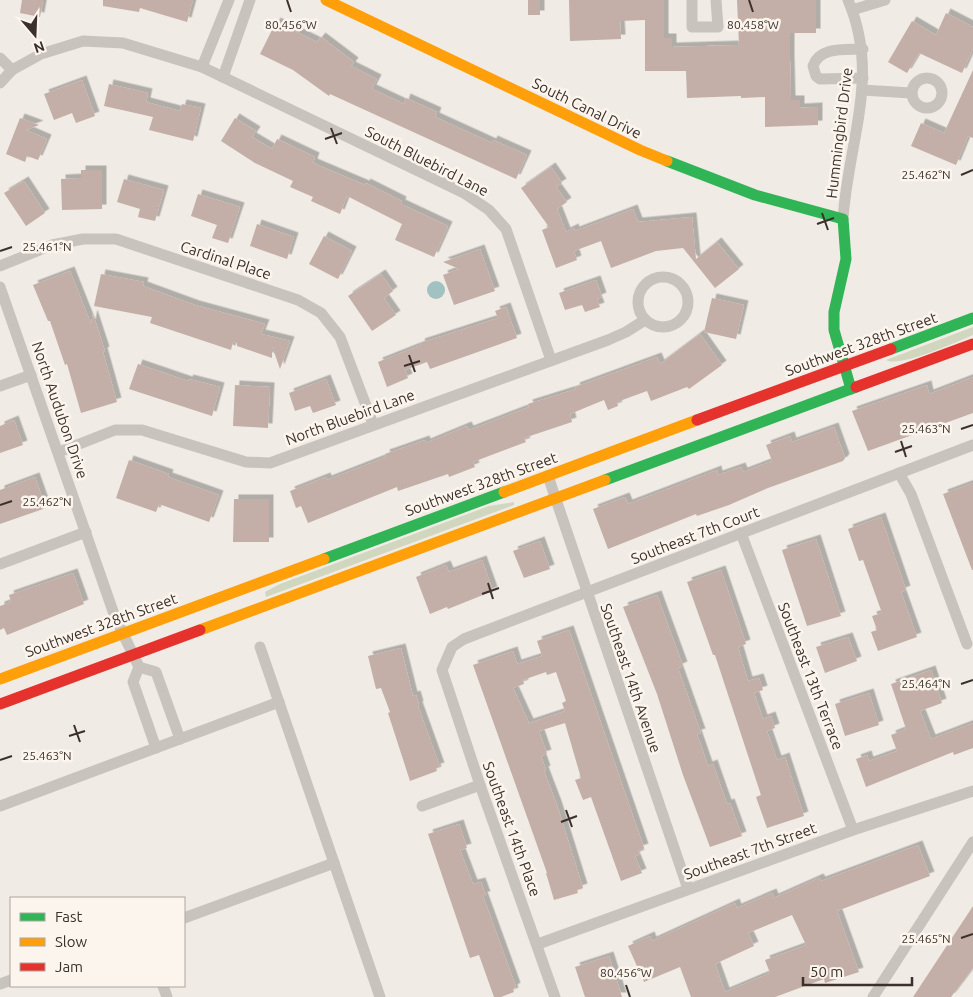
<svg xmlns="http://www.w3.org/2000/svg" width="973" height="997" viewBox="0 0 973 997" font-family="Ubuntu,sans-serif">
<defs>
<filter id="shadow"><feDropShadow dx="4.5" dy="-4.5" stdDeviation="0" flood-color="#0004"/></filter>
</defs>
<rect width="100%" height="100%" fill="#f0ebe5"/>
<g fill="#d1d6bf">
<path d="M973 327V335C956 342 900 368 886 360Z"/>
<polygon points="514,502 514,505 266,597 265,592 280,584 489,506"/>
</g>
<circle fill="#a1c2c1" cx="436" cy="290" r="9"/>
<g fill="#c3afa7" fill-rule="evenodd" filter="url(#shadow)">
<polygon points="22,0 43,0 40,17 20,13"/>
<polygon points="103,0 193,0 187,22 140,8 139,12 103,6"/>
<rect x="528" y="0" width="12" height="15"/>
<polygon points="569,0 664,0 664,38 672,38 672,47 739,45 737,0 816,0 816,33 790,33 790,60 791,100 800,100 800,108 818,107 818,125 765,127 765,97 741,98 741,96 687,98 686,71 645,71 645,20 620,21 621,39 570,41"/>
<polygon points="946,13 973,27 973,49 962,73 919,53 907,73 888,62 912,21 936,35"/>
<polygon points="276,22 317,42 321,37 354,62 351,66 377,79 372,89 404,104 406,98 437,112 435,117 492,143 493,140 527,155 516,179 330,94 329,96 293,70 260,54"/>
<polygon points="973,70 973,138 968,136 956,165 911,146 921,123 944,133"/>
<polygon points="82,80 95,116 76,123 72,113 54,120 44,94"/>
<polygon points="109,84 148,93 146,102 180,111 182,104 201,108 193,141 149,130 153,117 104,106"/>
<polygon points="20,118 39,125 26,130 47,139 38,160 27,156 25,162 6,154"/>
<polygon points="235,118 256,131 252,137 272,149 277,139 315,157 313,163 365,185 366,183 402,201 401,204 448,226 434,257 395,240 402,224 347,196 340,214 311,201 313,197 290,187 293,181 255,163 221,141"/>
<polygon points="551,167 562,183 556,187 567,202 557,209 566,232 574,228 575,231 633,209 638,222 692,217 696,259 717,242 739,269 715,288 683,248 656,251 611,268 601,241 574,251 577,260 556,268 542,230 549,227 521,188"/>
<polygon points="81,170 102,170 102,209 62,210 61,179 81,178"/>
<polygon points="124,179 164,190 155,221 138,217 140,209 117,202"/>
<polygon points="24,181 45,213 26,226 4,193"/>
<polygon points="198,194 240,207 228,243 212,238 217,225 191,216"/>
<polygon points="257,224 294,237 287,259 250,246"/>
<polygon points="324,236 352,251 338,279 309,264"/>
<polygon points="480,249 495,291 454,305 443,275 459,269 443,262"/>
<polygon points="70,271 91,324 93,314 105,351 103,352 117,402 81,413 67,364 65,365 50,321 48,321 33,285"/>
<polygon points="101,274 144,282 143,286 195,305 265,324 261,334 290,341 280,369 272,346 272,358 237,346 237,343 233,342 231,350 150,323 152,317 94,306"/>
<polygon points="381,274 393,291 384,298 396,315 372,331 348,296"/>
<polygon points="596,280 602,297 597,299 600,307 585,312 582,305 565,310 559,293"/>
<polygon points="712,298 744,305 736,339 704,332"/>
<polygon points="506,307 517,338 430,369 427,362 405,370 408,378 387,387 378,362 421,345 420,343 498,318 495,311"/>
<polygon points="700,334 722,365 689,389 687,387 651,401 647,391 617,402 618,406 608,410 604,400 570,414 572,422 524,438 526,442 473,462 475,467 449,477 448,474 398,491 397,487 308,523 301,506 296,508 290,491 326,477 327,480 386,457 385,454 425,440 426,443 467,426 469,430 529,407 528,404 576,389 575,387 657,357 660,364"/>
<polygon points="138,364 188,381 189,379 220,387 212,416 129,389"/>
<polygon points="973,377 973,413 868,451 852,411 927,385 929,394"/>
<polygon points="326,379 336,405 313,413 310,406 295,411 289,393"/>
<polygon points="235,385 270,387 268,428 233,426"/>
<polygon points="14,420 23,445 0,453 0,426"/>
<polygon points="834,427 845,458 843,461 768,488 729,505 697,516 696,514 608,549 593,509 625,497 628,504 717,470 718,475 741,467 743,472 772,461 766,445 790,436 792,442"/>
<polygon points="129,460 169,474 168,477 219,495 209,522 159,504 156,512 116,498"/>
<polygon points="35,477 46,508 0,524 0,490"/>
<polygon points="973,483 973,570 972,570 943,494"/>
<polygon points="234,499 269,499 269,542 233,542"/>
<polygon points="881,517 906,590 901,592 917,637 878,651 871,632 877,630 872,616 882,613 863,560 859,561 848,529"/>
<polygon points="816,539 841,616 807,626 782,550"/>
<polygon points="540,541 550,569 524,578 513,551"/>
<polygon points="482,560 493,591 448,609 447,607 430,614 416,577 446,565 449,572"/>
<polygon points="721,570 746,644 738,647 748,681 759,678 763,690 754,693 763,719 771,716 775,728 767,731 777,760 785,757 804,816 767,828 756,797 761,795 715,655 713,655 687,582"/>
<polygon points="73,573 84,604 7,635 4,628 0,630 0,606 11,602 9,595"/>
<polygon points="657,595 683,666 678,668 701,733 697,734 708,766 713,764 727,804 730,803 742,836 710,847 683,775 657,694 623,607"/>
<path d="M569 630 644 848 638 850 640 854 635 856 642 873 621 881 591 797 583 800 575 780 581 778 565 723 539 731 547 754 541 756 546 770 544 771 557 805 583 888 577 890 578 893 554 900 546 873H547L473 665 513 651 517 664 542 656 537 641ZM546 672 547 675 556 672 566 701 562 703 565 711 529 723 513 688 524 684 523 680Z"/>
<polygon points="848,637 857,661 825,673 816,647"/>
<polygon points="401,648 413,696 416,695 419,705 418,706 440,767 436,768 437,771 410,781 388,713 390,712 381,688 376,689 368,656"/>
<polygon points="931,670 942,703 920,711 931,739 973,723 973,748 954,755 953,752 866,787 856,759 867,755 869,761 897,751 891,735 906,729 891,684"/>
<polygon points="869,693 879,725 845,736 835,704"/>
<polygon points="459,824 467,848 460,850 473,884 481,882 486,896 483,896 516,987 513,989 514,992 501,997 494,997 479,955 470,958 428,834"/>
<path d="M918 845 930 876 837 911 859 972 825 983 824 979 775 997H691L680 967 644 982 628 946 650 936 652 941 735 903 737 908 772 893 774 898 819 878 821 881ZM792 915 806 945 765 960 770 973 725 992 715 964 754 946 748 933Z"/>
<polygon points="973,906 973,968 951,997 913,997"/>
<polygon points="609,956 622,997 585,997 575,967"/>
</g>
<g fill="none" stroke-linecap="round" stroke-linejoin="round">
<g stroke="#c9c3be" stroke-width="11">
<polyline points="692,0 692,27 718,27 716,0"/>
<polyline points="852,10 885,0"/>
<path d="M863 49C845 50 820 46 813 66L816 76 820 79 863 78"/>
<polyline points="0,58 12,70"/>
<polyline points="202,67 229,0"/>
<polyline points="223,77 250,0"/>
<circle cx="927" cy="93" r="15"/>
<polyline points="0,83 12,70 41,54 83,41 123,43 202,67 464,193 489,210 506,229 551,360"/>
<polyline points="862,90 911,93"/>
<path d="M843 219C848 141 881 77 848 0"/>
<polyline points="0,266 52,245 83,239 116,239 298,300 321,313 340,337 373,424"/>
<circle cx="663" cy="302" r="25"/>
<polyline points="0,287 115,617 139,667 156,672 180,739"/>
<polyline points="0,386 31,375"/>
<polyline points="59,452 115,430 142,430 246,462 270,463 608,340 626,332 645,320"/>
<polyline points="899,473 911,494 967,644"/>
<polyline points="548,476 688,889"/>
<polyline points="741,533 853,830"/>
<polyline points="0,564 86,532"/>
<polyline points="260,647 380,997"/>
<polyline points="139,667 133,682 156,748"/>
<polyline points="0,806 279,702"/>
<polyline points="422,806 480,785"/>
<polyline points="184,918 334,863"/>
<polyline points="538,944 853,830 973,791"/>
<polyline points="0,984 11,980"/>
<polyline points="163,986 167,997"/>
<polyline points="555,997 480,785 442,670 452,647 464,639 973,445"/>
<polyline points="873,997 973,842"/>
</g>
<g stroke="#30b455" stroke-width="11">
<polyline points="667,161 755,195 843,219 846,259 834,312 834,330 851,389"/>
<polyline points="891,349 973,318"/>
<polyline points="605,480 856,387"/>
<polyline points="324,559 504,492"/>
</g>
<g stroke="#ff9f0a" stroke-width="11">
<polyline points="326,0 640,150 667,161"/>
<polyline points="504,492 697,420"/>
<polyline points="200,630 605,480"/>
<polyline points="0,679 324,559"/>
</g>
<g stroke="#e5322d" stroke-width="11">
<polyline points="856,387 973,344"/>
<polyline points="697,420 891,349"/>
<polyline points="0,704 200,630"/>
</g>
</g>
<path fill="none" stroke="#3b302b" stroke-width="2" d="M287 0 291 12M749 0 753 12M331 128 337 144M325 139 342 133M961 175 973 170M822 213 828 230M817 224 834 218M0 251 12 247M409 355 415 372M404 366 420 361M961 429 973 425M901 441 906 457M895 452 912 446M0 505 12 501M488 583 493 599M482 594 499 588M961 684 973 680M74 725 80 742M69 736 85 731M0 760 12 756M566 810 572 827M561 822 577 816M961 938 973 934M626 985 630 997"/>
<g text-anchor="middle" dominant-baseline="central" stroke-width="5" stroke-linejoin="round" paint-order="stroke">
<g font-size="15" fill="#3b302b" stroke="#fbf5ee">
<text transform="translate(587 108) rotate(26)">South Canal Drive</text>
<text transform="translate(839 133) rotate(-83)">Hummingbird Drive</text>
<text transform="translate(427 161) rotate(27)">South Bluebird Lane</text>
<text transform="translate(226 260) rotate(18)">Cardinal Place</text>
<text transform="translate(861 344) rotate(-20)">Southwest 328th Street</text>
<text transform="translate(60 410) rotate(71)">North Audubon Drive</text>
<text transform="translate(350 417) rotate(-20)">North Bluebird Lane</text>
<text transform="translate(481 484) rotate(-20)">Southwest 328th Street</text>
<text transform="translate(695 535) rotate(-21)">Southeast 7th Court</text>
<text transform="translate(101 625) rotate(-20)">Southwest 328th Street</text>
<text transform="translate(811 676) rotate(69)">Southeast 13th Terrace</text>
<text transform="translate(631 678) rotate(71)">Southeast 14th Avenue</text>
<text transform="translate(512 829) rotate(70)">Southeast 14th Place</text>
<text transform="translate(750 851) rotate(-20)">Southeast 7th Street</text>
</g>
</g>
<g font-size="12" text-anchor="middle" fill="#3b302b" stroke="#fbf5ee" stroke-width="5" stroke-linejoin="round" paint-order="stroke">
<text x="291" y="29">80.456°W</text>
<text x="753" y="29">80.458°W</text>
<text x="926" y="179">25.462°N</text>
<text x="47" y="251">25.461°N</text>
<text x="926" y="433">25.463°N</text>
<text x="47" y="506">25.462°N</text>
<text x="926" y="688">25.464°N</text>
<text x="47" y="760">25.463°N</text>
<text x="926" y="943">25.465°N</text>
<text x="626" y="977">80.456°W</text>
</g>
<rect x="10" y="897" width="175" height="90" fill="#fbf5ee" stroke="#aea6a0"/>
<rect x="20" y="913" width="25" height="8" fill="#30b455" stroke="#aea6a0"/>
<text x="55" y="922" font-size="15" fill="#3b302b">Fast</text>
<rect x="20" y="938" width="25" height="8" fill="#ff9f0a" stroke="#aea6a0"/>
<text x="55" y="947" font-size="15" fill="#3b302b">Slow</text>
<rect x="20" y="963" width="25" height="8" fill="#e5322d" stroke="#aea6a0"/>
<text x="55" y="972" font-size="15" fill="#3b302b">Jam</text>
<g transform="translate(35 35) rotate(161)" stroke="#fbf5ee" stroke-width="4" paint-order="stroke">
<path d="M0-4L9 19L0 12L-9 19Z" fill="#3b302b"/>
<text y="-8" font-size="14" font-weight="bold" text-anchor="middle" fill="#3b302b">N</text>
</g>
<path d="M803 977v8h109v-8" fill="none" stroke="#3b302b" stroke-width="2.5"/>
<text x="810" y="977" font-size="15" fill="#3b302b" stroke="#fbf5ee" stroke-width="4" paint-order="stroke">50 m</text>
</svg>
